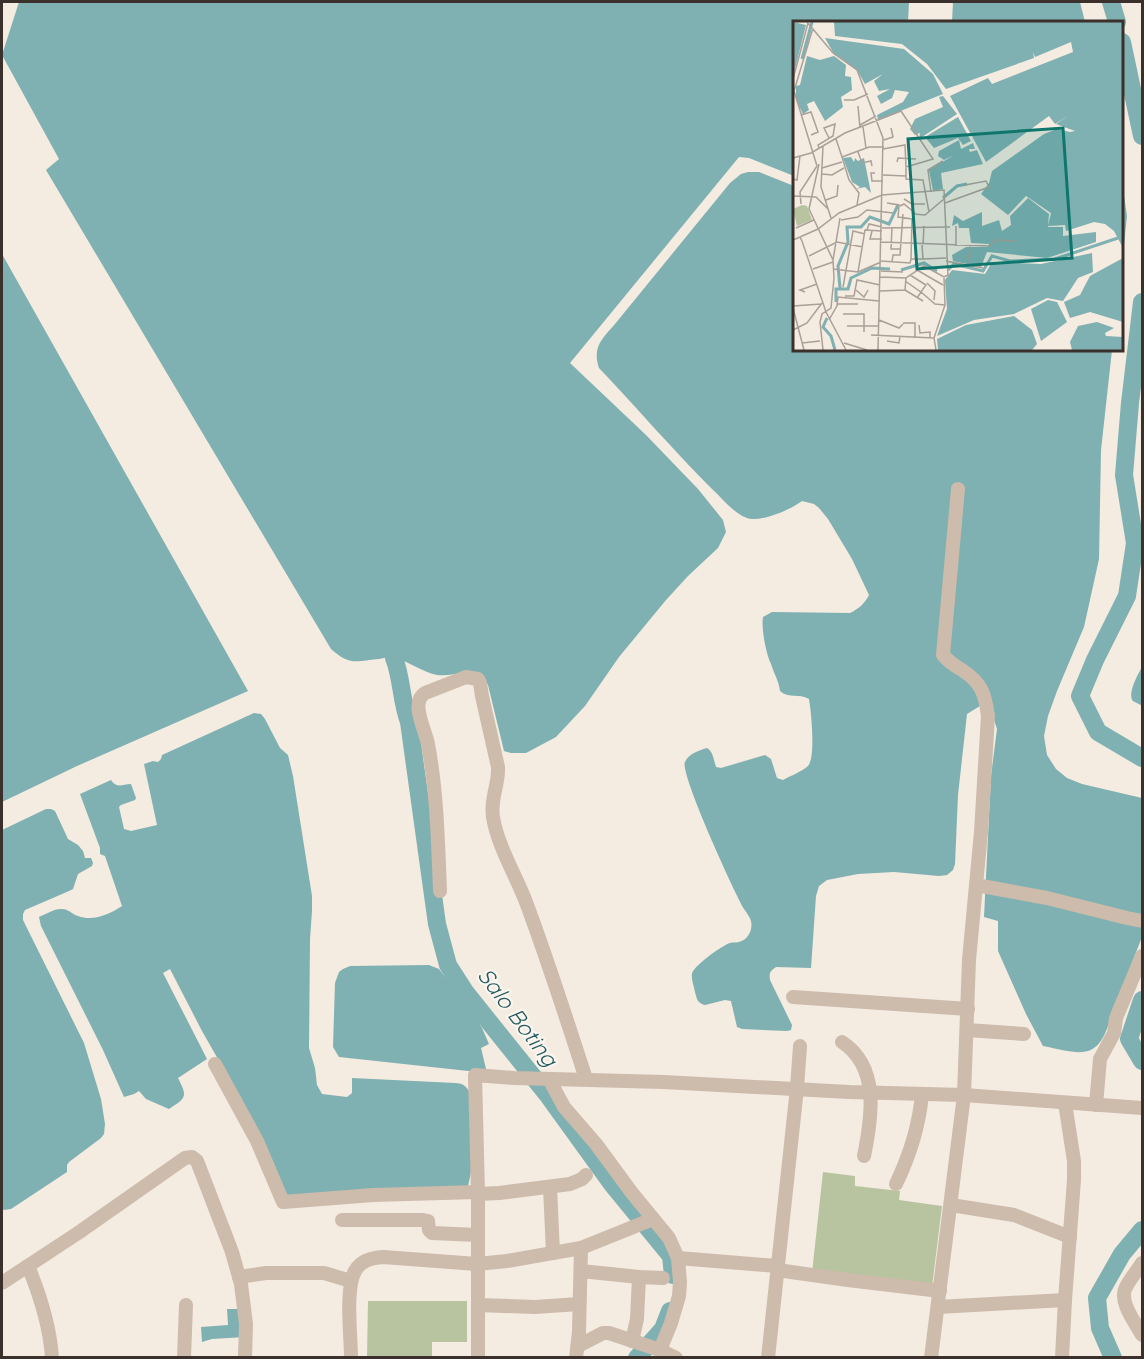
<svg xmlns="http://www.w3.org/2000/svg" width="1144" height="1359" viewBox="0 0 1144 1359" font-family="Quicksand,sans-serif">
<rect width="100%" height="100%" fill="#f4ebe1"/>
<g fill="#b8c4a0">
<polygon points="823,1172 855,1176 855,1186 900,1191 899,1200 942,1206 932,1287 812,1273"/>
<polygon points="368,1301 467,1301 467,1342 432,1342 432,1357 367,1357"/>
</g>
<g fill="#7fb0b2">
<path d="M19 2H909L908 22H794V176L749 158 739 157 570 363 646 435 698 489 723 520 726 532 718 548 688 576 666 600 619 657 585 706 556 737 526 753H511L504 751 488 685C476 666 455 677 437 675 421 672 408 660 393 658 389 657 383 658 379 659 356 661 350 666 331 649L46 170 59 159 2 55Z"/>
<polygon points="953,2 1080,2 1085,22 952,22"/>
<path d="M748 172H759L794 186V350H1112L1101 450 1099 559 1084 627 1057 691 1048 716 1044 736 1047 755 1056 769 1067 778 1082 784 1142 798V937L1110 1019C1098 1063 1079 1053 1043 1046L1026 1014 998 951V921L984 917 991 776 997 729 988 701 967 714 958 795 955 864 953 870 947 875 939 876 894 872 858 874 827 880 819 886 816 896 811 968 776 967C770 971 769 973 770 980L792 1025 791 1030 787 1031 742 1029 737 1027 731 1001 725 1000 705 1005C697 1003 697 999 695 992 694 986 691 979 692 974 693 966 723 945 730 943 733 942 736 943 739 942 748 940 753 930 751 921 750 917 746 912 744 909 735 894 679 772 685 762 688 754 700 750 707 748 713 751 714 761 716 767L721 768 765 755 771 759 777 778 783 780C790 776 803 771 808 766 816 757 811 710 809 699 799 693 789 699 780 691 779 681 774 674 771 664 766 654 761 628 763 617L772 612 850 613C860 608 864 604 869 595L852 559 828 519 819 508 814 504 802 501C792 509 760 523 747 518 733 513 722 498 712 489 673 450 637 408 599 368 592 347 602 339 615 324L730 183 741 174Z"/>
<polygon points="1122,182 1127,216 1122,264"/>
<polygon points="2,254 248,691 77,766 2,802"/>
<path d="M1142 667V706C1142 705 1134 702 1133 701 1127 694 1138 674 1142 667Z"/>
<path d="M254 713 261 714 265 719 280 748 288 755 293 776 312 896V911L310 939 309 1048 315 1068 317 1085 322 1094 347 1097 352 1093V1078L455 1083C464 1083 467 1087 471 1095V1172L468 1186 287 1196 255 1124 202 1031 170 969 163 973 207 1059 178 1078C188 1097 186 1098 169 1109L146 1099 139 1091 134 1094 124 1097 103 1050 41 926 39 917C46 914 54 909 61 909 67 908 72 914 78 916 93 922 110 914 122 906L105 856 100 854V848L80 794 111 780C117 789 122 784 131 784L136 798 135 800 121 805 119 807 124 829 131 831 157 825 144 764 153 761 158 762 161 759 162 755Z"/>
<polygon points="46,809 51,809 55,811 68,839 78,845 83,851 85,858 91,858 93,863 92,866 78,874 73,889 69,891 25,910 23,914 23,920 84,1043 101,1099 105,1124 104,1134 101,1138 69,1162 67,1165 67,1172 11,1209 4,1210 2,1209 2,830"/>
<polygon points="429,965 439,969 468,1006 482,1028 489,1044 481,1048 487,1073 339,1057 333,1047 335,983 339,972 343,969 350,966"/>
<polygon points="227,1309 239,1309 245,1337 212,1339 202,1342 201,1327 228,1325"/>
</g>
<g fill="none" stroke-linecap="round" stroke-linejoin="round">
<g stroke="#7fb0b2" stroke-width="18">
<polyline points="1111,2 1117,22"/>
<polyline points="1122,42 1142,136"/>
<polyline points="1142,302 1130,403 1124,475 1135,543 1127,596 1095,660 1080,696 1098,732 1142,758"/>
<path d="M394 658C402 678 401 701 409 722L437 924 448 965 466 993 547 1094 612 1184 671 1256 673 1275"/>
<polyline points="1142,1000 1129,1039 1142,1061"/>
<polyline points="637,1358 663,1329 670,1311"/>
<polyline points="1113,1358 1100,1328 1097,1298 1122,1254 1142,1230"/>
</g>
<g stroke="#cdbbac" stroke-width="14">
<polyline points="976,885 1047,898 1127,918 1142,921"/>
<path d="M440 891C438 842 437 792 428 744 425 729 410 702 425 693L466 677 478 679 480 683 482 696 498 767C499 785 490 798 493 817 497 844 516 876 526 902 548 961 567 1020 586 1079"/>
<polyline points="793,997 968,1009"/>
<polyline points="967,1030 1024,1034"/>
<path d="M842 1042C880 1067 872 1117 864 1156"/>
<polyline points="215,1064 257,1141 283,1202 373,1195 477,1192"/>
<polyline points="549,1079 564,1107 596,1144 632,1193 669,1238 678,1258 680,1282 679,1296 671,1323 660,1350"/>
<polyline points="1096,1105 1100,1059 1114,1033 1116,1018 1142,956"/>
<path d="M896 1184C910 1155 919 1127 922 1094"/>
<polyline points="550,1187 553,1253"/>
<polyline points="478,1194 499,1193 570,1184 582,1179 586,1175"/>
<polyline points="951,1205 1014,1215 1070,1237"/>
<polyline points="342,1220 423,1220 428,1221 429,1230 432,1233 477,1235"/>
<polyline points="678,1258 777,1266"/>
<path d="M1142 1263C1137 1271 1130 1279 1126 1287 1118 1301 1135 1322 1142 1335"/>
<path d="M28 1266C40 1295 50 1326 52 1358"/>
<polyline points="777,1270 848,1280 940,1291"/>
<polyline points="581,1271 639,1277 663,1278"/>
<polyline points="239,1277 266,1273 324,1273 351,1281"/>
<polyline points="2,1283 78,1233 185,1158 192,1157 197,1161 232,1252 241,1284 246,1324 245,1358"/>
<polyline points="1065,1300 1074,1180 1074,1161 1065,1103"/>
<polyline points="478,1305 535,1307 579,1304"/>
<polyline points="938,1307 1065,1300 1062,1358"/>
<polyline points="632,1341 637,1319 639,1277"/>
<polyline points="578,1346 603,1333 609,1333 660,1350 676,1358"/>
<polyline points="184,1358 186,1305"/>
<path d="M351 1358C351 1336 345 1289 355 1271 361 1260 372 1258 383 1257L477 1264 507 1261 581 1248 653 1219"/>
<polyline points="478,1358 478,1194 475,1075 514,1078 664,1082 849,1092 964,1095 1142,1108"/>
<polyline points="576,1358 579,1332 581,1248"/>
<polyline points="768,1358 797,1088 800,1046"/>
<path d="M931 1358 964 1095 969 960 981 832 988 716C985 694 982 683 962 670 955 666 948 661 943 655L958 489"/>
</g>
</g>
<g text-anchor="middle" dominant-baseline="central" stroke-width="4.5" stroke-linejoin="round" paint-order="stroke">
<g font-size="22" font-style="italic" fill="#1f5a5e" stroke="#fbf5ee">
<text transform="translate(518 1017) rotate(53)">Salo Boting</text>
</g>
</g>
<g transform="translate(793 21)">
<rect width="330" height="330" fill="#f4ebe1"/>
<path d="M9 184 14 185 19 199 4 205 0 188Z" fill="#b8c4a0"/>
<path d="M0 1 13 4 0 56ZM41 1H330V227L321 210 312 203 301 201 273 210 272 204 255 205 258 192 233 175 215 194 188 173 196 162 199 150 251 113 264 108 277 111 282 110 263 103 276 94 262 103 256 95 193 141 157 75 195 57 199 63 280 31 278 21 242 36 240 31 241 37 153 68 134 43 109 23 42 15ZM32 17 111 28 140 53 150 73 85 99 84 94 110 81 116 71 102 69 99 77 88 83 84 75 97 68 86 70 81 60 90 53 72 63 64 49 41 33ZM14 35 27 39 41 35 53 44 52 55 58 56 59 69 48 76 50 86 32 100 21 80 14 83 16 89 10 93 3 79V65L7 64ZM150 75 164 93 126 118 127 112 122 114 117 108 122 98 150 86 146 76ZM165 96 178 120 170 124 165 117 141 127 132 116ZM166 119 168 128 180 122 182 128H176L177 131 184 129 190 143 148 152 150 168 140 170 136 149 161 134 151 139 145 135 146 130ZM58 136 61 141 62 137 65 140 71 137 78 172 72 166 63 168 67 166 59 161 50 137ZM235 177 256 193 255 206H270V215L303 211V221L254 237 194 231 188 246 160 240 159 234 173 226H195L196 223 178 222 176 207H166L165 202 159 205 161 194 170 200 189 191V205L206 199 209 210 218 204 217 195ZM299 232 300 251 285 257 270 280 254 277 221 293 181 299 144 315 154 288 152 259 159 249 192 253 199 241 248 243ZM330 237V301L297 291 277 297 271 281 287 274 297 255ZM255 279 264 281 274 301 248 320 238 288ZM221 295 239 309 244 323 239 329H145L144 318 173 304ZM304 301 321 307 312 312 313 315 330 316V329H279L277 321 285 305Z" fill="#7fb0b2"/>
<path fill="none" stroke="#7fb0b2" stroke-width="3" d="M9 38 19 1M150 177 164 165 174 163M108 249 131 242 144 250M155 249 161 243 190 250 199 235 217 240 262 238 325 217M47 267 45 245 55 221 54 206H68L77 196 96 203 105 184M43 281V268H55L58 257 79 247 97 248M34 297 30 306 38 315 42 329"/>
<path fill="none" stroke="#aaa098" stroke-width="1.5" d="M14 1 40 32 64 49 90 117 85 329M20 7 1 70 24 145M0 58 15 2M51 79H61L75 73M65 85 67 107M8 94 18 91 25 111 18 114M67 104 83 95M70 106 73 127M43 118 49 136M91 119 100 116 98 107M30 125 28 166 38 197M26 127 25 124 40 115 42 103 31 107 36 117M65 131 69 142 78 140 79 145M0 137 18 132 52 112 108 90 140 138 113 146 112 124 90 128M104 141 105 137 123 138M26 143 16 188 40 239 41 257 38 287 29 293 27 301 30 329M113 146V158L130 159 136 191M29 147 49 141M82 152H78L79 160H90M29 153 39 154 51 147M90 154 113 155M0 158 4 159 7 135M138 171 135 149 150 140M0 175 23 176 35 188M111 178 119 183H132M33 179 44 175 45 164M94 182 106 184 105 197M152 182 196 166 193 160 172 164M8 183 7 171 24 145M64 184 66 172 56 159 49 136 76 126H91M107 185 111 183 122 192M121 193 132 194 151 178M105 196 119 198 118 238H130L129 224M48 199 65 196 74 189 100 192M163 205V225M99 206 98 228H107M3 207 21 199M89 207 157 206M74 209 76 203 89 206M79 210 77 218H89M7 216 25 208 46 192 89 174 151 169 155 254 151 256 131 245 113 257 112 269 87 270M0 219 7 216 9 220 33 291 53 329M88 221 196 225 203 219 222 220M130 224 131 205M16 235 44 221 70 226M130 238 153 237M40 239 47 197M88 240 117 242 118 238M153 240 190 247M99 241 100 234H107L110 193M174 246 177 225M20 248 40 241M40 248 65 251 88 241M124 249 150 264M88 250 110 251M65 251 72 209 89 210M87 256 113 257M112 260 128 271 133 264 117 254M134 262 142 270 141 279M50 266 60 210 72 213M63 269 71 276 75 269M112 269 130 280M12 271 7 269 24 263M52 275H61L64 259 87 264M124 277 128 271 142 283 152 284M44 284 45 276 86 280M0 285 28 283M0 287 11 329M50 293H71V311M36 299 45 283H65M86 299 106 307 110 303M110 302H122V316M126 304 127 312 137 311V317M54 305H86M0 309 14 302 29 282M78 314 141 317 143 329M141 317 152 284 151 257M94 320 106 322 107 315M9 322 27 320M51 322 74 329"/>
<path fill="#0f766e" fill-opacity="0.15" stroke="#0f766e" stroke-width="3" d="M270 107 279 237 124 248 115 118Z"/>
<rect width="330" height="330" fill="none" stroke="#3b302b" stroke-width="3"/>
</g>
<rect width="1144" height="1359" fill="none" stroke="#3b302b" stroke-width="6"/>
</svg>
